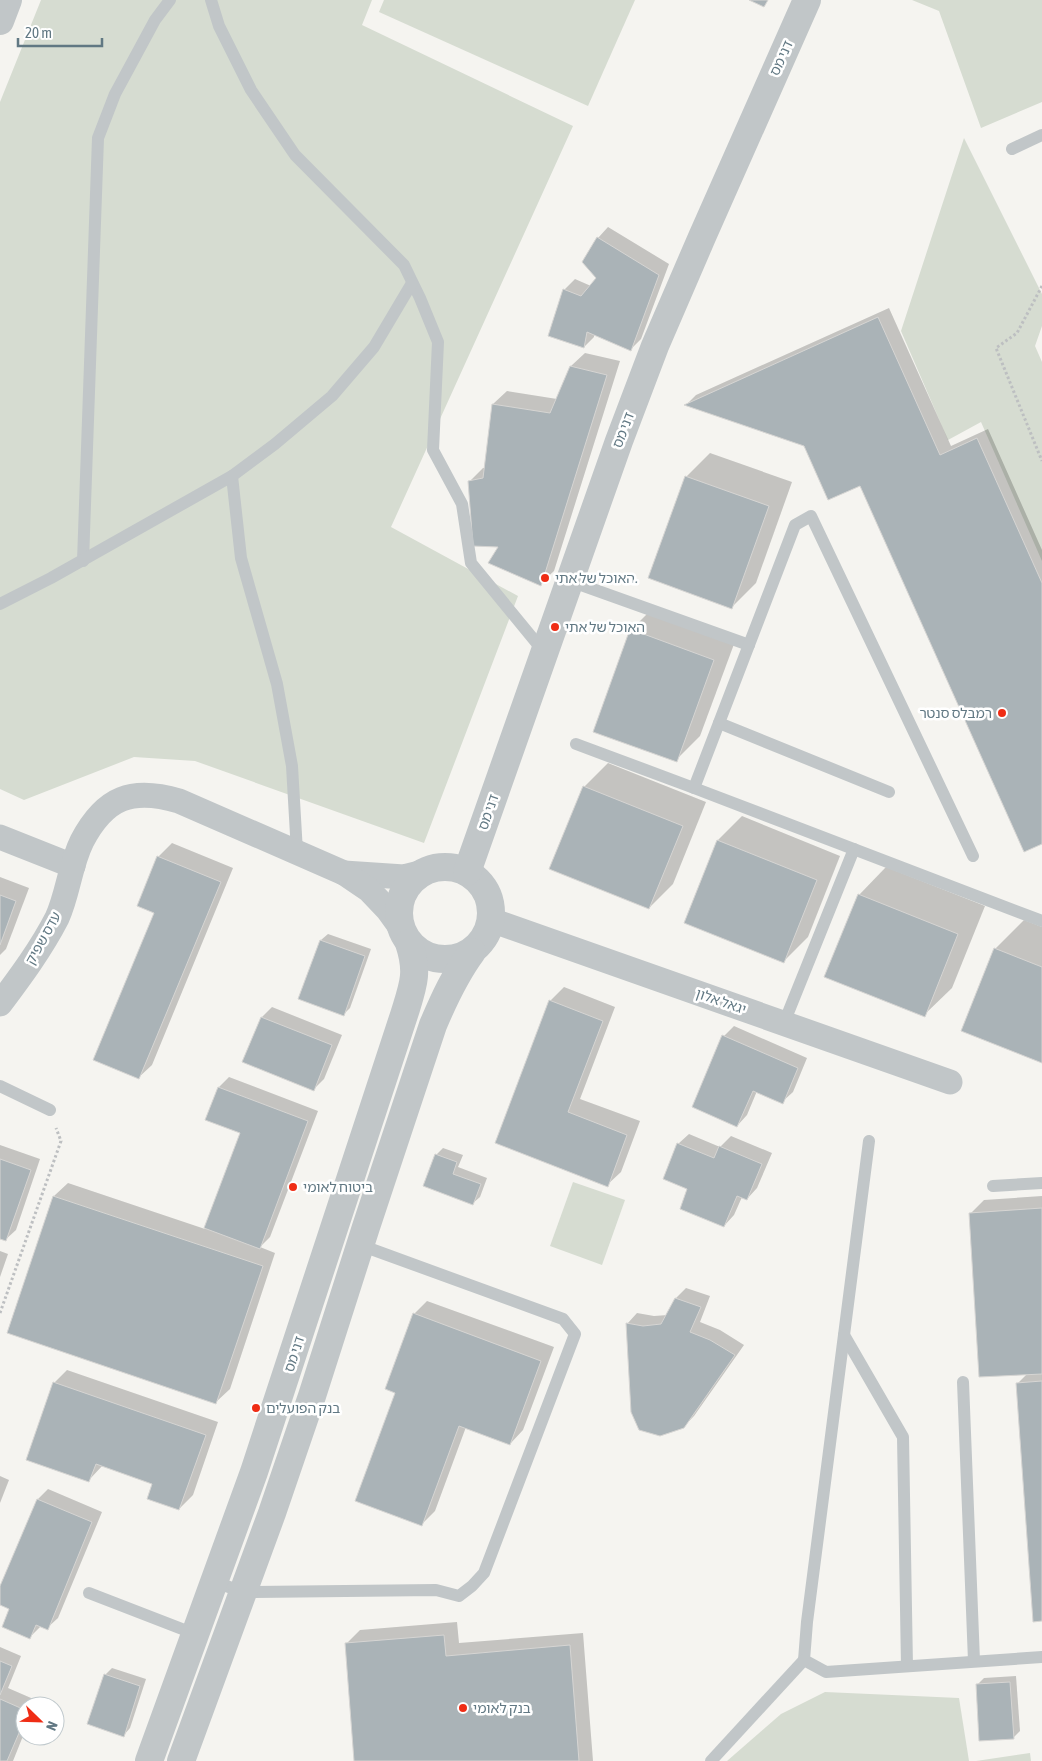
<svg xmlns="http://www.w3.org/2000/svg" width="1042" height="1761" viewBox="0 0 1042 1761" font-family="'Asap Condensed','Noto Sans Hebrew',sans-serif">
<rect width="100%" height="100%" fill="#f5f4f0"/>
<g fill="#d6dcd1">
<polygon points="41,0 372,0 362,25 573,126 391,527 518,596 424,843 195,761 134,757 24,800 0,789 0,102"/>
<polygon points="384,0 635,0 588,106 379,12"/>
<polygon points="912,0 1042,0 1042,102 981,128 939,11"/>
<polygon points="964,138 1042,294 1042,326 1035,346 1042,362 1042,561 981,422 948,440 901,331"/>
<polygon points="573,1182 625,1200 602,1265 550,1246"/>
<polygon points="825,1692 959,1698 969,1761 727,1761 781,1714"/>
<polygon points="1030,1753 1031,1761 976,1761"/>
</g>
<g fill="#0003">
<polygon points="608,227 669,264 641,339 631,349 594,333 594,337 584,347 564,290 575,279 591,286 597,278 583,262 598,238"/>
<polygon points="889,308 951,446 988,429 1042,550 1042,843 860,484 805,445 686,405 696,395"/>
<polygon points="585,353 620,361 554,571 540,584 500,546 469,482 483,468 485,468 493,404 507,391 557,399 571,366"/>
<polygon points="710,453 792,482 756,583 732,607 686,477"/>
<polygon points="655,606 737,636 700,736 676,760 631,630"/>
<polygon points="608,763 706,802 673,884 649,908 584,787"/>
<polygon points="742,816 840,856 808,937 784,961 686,922 718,840"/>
<polygon points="172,843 233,868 152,1065 138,1078 156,912 158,857"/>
<polygon points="886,867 985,906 952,988 924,1015 859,895"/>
<polygon points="0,877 29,888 6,949 0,955"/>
<polygon points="1024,920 1042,927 1042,1062 995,949"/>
<polygon points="328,934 371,949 350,1008 344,1014 300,999 321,940"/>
<polygon points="564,987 615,1007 580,1099 640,1121 621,1172 607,1185 496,1143 550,1001"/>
<polygon points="272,1007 342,1035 324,1079 314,1089 262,1017"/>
<polygon points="734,1026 807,1058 793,1092 782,1102 757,1091 747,1115 737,1126 724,1036"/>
<polygon points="229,1077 318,1111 270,1237 260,1247 275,1253 230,1389 216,1402 9,1333 54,1196 68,1183 205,1229 242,1132 219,1087"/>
<polygon points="689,1134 720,1147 731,1136 772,1153 757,1188 747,1199 742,1197 734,1215 724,1226 689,1189 678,1144"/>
<polygon points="0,1145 40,1159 16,1230 5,1240 0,1238"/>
<polygon points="443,1148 463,1155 458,1167 487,1178 480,1197 473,1203 436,1155"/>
<polygon points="1042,1196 1042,1620 1018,1383 1028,1373 970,1214 984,1200"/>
<polygon points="0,1251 8,1254 0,1277"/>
<polygon points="686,1288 710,1296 700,1322 720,1330 744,1345 694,1416 683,1427 627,1324 637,1313 654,1316 668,1315 676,1298"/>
<polygon points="427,1301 554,1347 523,1430 510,1444 466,1427 435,1511 422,1524 414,1314"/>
<polygon points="67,1370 218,1422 193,1495 179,1509 153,1483 103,1465 89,1480 54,1383"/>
<polygon points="0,1476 9,1480 0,1503"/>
<polygon points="48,1489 102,1512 58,1618 47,1628 41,1626 30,1637 11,1608 0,1604 0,1590 38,1499"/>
<polygon points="457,1622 459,1643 583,1633 593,1761 355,1761 346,1644 360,1630"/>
<polygon points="0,1647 21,1656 8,1688 38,1701 35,1706 25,1706 25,1731 13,1761 0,1761"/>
<polygon points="112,1668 146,1679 130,1728 124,1735 105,1675"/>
<polygon points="1016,1676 1020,1731 1013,1738 977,1685 984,1678"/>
</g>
<g fill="#aab3b7" stroke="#d6d5d3">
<polygon points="749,0 768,0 764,7"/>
<polygon points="597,237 659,275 631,351 587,332 584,348 548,336 563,289 581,296 596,278 582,262"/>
<polygon points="878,317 940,455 977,438 1042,583 1042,844 1024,852 860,486 828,500 804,446 684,405"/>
<polygon points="570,366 607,375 541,586 488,563 498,547 473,546 468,481 483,478 492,404 550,413"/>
<polygon points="685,476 769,506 732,609 648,578"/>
<polygon points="630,629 714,660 677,762 593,732"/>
<polygon points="583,786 683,826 649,909 549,869"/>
<polygon points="717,840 817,880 784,963 684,923"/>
<polygon points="157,856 221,882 139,1079 93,1060 154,913 137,906"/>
<polygon points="858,894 958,934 925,1017 824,977"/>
<polygon points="0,895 16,901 0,945"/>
<polygon points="320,940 365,956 344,1016 298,999"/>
<polygon points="994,948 1042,967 1042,1063 961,1031"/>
<polygon points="549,1000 603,1021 568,1112 627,1135 608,1187 495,1143"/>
<polygon points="261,1017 332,1045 314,1091 242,1062"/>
<polygon points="722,1035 798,1068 783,1104 753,1091 737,1127 692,1107"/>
<polygon points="218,1087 308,1121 260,1249 204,1228 240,1133 205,1120"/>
<polygon points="677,1143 714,1158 719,1146 762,1164 747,1200 737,1196 724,1227 680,1209 687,1189 663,1179"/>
<polygon points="435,1154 457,1162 453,1174 481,1184 473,1205 423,1186"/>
<polygon points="0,1159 31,1170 6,1241 0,1239"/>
<polygon points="53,1196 263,1266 216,1404 7,1333"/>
<polygon points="1042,1208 1042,1374 979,1377 969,1213"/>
<polygon points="675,1298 701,1307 690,1332 710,1340 735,1355 684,1428 660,1436 639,1430 631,1412 626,1323 643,1326 661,1324"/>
<polygon points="413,1313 541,1361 510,1445 459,1426 422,1526 355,1501 395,1393 385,1389"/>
<polygon points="1042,1381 1042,1621 1033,1622 1016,1383"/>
<polygon points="53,1382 206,1435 179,1510 147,1499 152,1484 96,1464 89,1482 26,1460"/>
<polygon points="37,1499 92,1522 48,1630 36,1625 30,1639 2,1627 9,1609 0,1605 0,1586"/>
<polygon points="444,1635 446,1656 570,1645 579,1761 354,1761 345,1643"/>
<polygon points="0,1661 12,1666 0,1695"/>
<polygon points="104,1674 140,1686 124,1737 87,1724"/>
<polygon points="1010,1682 1014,1739 979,1741 976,1684"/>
<polygon points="0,1699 25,1710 25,1719 7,1761 0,1761"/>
</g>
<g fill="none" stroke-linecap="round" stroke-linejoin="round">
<g stroke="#bdbfc1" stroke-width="3" stroke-dasharray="2.5 2.5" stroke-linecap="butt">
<polyline points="1042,286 1017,333 996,348 1042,461"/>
<polyline points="0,1313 61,1141 56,1128"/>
</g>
<g stroke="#c1c6c8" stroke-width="12">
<polyline points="211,0 219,26 251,90 295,155 404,265 420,298 438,342 433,450 462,504 471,563 544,652"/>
<polyline points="1012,149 1042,135"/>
<polyline points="232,476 241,558 277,684 292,766 297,852"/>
<polyline points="83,561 98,138 115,94 155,20 170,0"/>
<polyline points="570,581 749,645"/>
<polyline points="0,604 51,578 232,476 275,444 332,396 374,347 412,283"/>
<polyline points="719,723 889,792"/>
<polyline points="576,744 694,788"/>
<polyline points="973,856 811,516 795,525 694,788 1042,921"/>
<polyline points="784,1023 854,849"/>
<polyline points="0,1086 50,1110"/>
<polyline points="869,1141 807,1622 804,1660 826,1672 1042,1657"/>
<polyline points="993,1186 1042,1183"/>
<polyline points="844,1335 903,1437 907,1666"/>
<polyline points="963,1382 974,1661"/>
<polyline points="215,1582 243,1592 436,1590 459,1596 472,1586 484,1573 575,1334 563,1319 360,1245"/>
<polyline points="89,1593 195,1634"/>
<polyline points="711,1761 804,1660"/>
</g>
<g stroke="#c1c6c8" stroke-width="25">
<polyline points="0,837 73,866"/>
<polyline points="344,873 404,877 424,872"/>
<polyline points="491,920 950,1082"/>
<path d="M0 1004C21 976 41 949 57 918 68 894 70 865 82 841 105 797 132 787 179 801L344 873 369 890 388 910 401 928"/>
</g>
<g stroke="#c1c6c8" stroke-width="28">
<polyline points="0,21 8,0"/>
<circle cx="445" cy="913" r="46"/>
<polyline points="467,872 619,441 655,346 702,237 807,0"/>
<path d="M149 1761 254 1472 404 1015C413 986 419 973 409 943"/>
<path d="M181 1761 272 1513 312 1396 366 1227 433 1025C444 999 455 975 472 952"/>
</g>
</g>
<g fill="#ef2d15" stroke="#fff" stroke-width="2">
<circle cx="545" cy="578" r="5"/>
<circle cx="555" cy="627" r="5"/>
<circle cx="1002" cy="713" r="5"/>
<circle cx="293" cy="1187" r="5"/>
<circle cx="256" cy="1408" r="5"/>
<circle cx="463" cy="1708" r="5"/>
</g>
<g text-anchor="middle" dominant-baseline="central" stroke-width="5" stroke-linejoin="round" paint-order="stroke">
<g font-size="14" fill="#617883" stroke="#fff">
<text transform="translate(781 58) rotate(-66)">דני מס</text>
<text transform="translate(623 430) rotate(-69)">דני מס</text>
<text transform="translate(488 812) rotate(-71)">דני מס</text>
<text transform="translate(43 938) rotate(-61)">עדס שפיק</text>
<text transform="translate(721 1001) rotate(19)">יגאל אלון</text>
<text transform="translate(294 1354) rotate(-72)">דני מס</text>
</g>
<g font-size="14" fill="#617883" stroke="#fff" text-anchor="start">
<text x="555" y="578">האוכל של אתי.</text>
<text x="565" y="627">האוכל של אתי</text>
<text x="992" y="713" text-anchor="end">רמבלס סנטר</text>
<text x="303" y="1187">ביטוח לאומי</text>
<text x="266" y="1408">בנק הפועלים</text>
<text x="473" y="1708">בנק לאומי</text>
</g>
</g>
<g transform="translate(40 1721) rotate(113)"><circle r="24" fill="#ffffff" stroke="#c0c9cd"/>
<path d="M0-4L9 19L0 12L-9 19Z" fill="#ef2d15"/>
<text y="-8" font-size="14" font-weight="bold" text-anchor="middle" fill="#617883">N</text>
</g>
<path d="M18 38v8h84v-8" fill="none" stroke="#617883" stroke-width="2.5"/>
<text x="25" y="38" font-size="15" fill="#617883" stroke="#ffffff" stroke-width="4" paint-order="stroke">20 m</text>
</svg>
